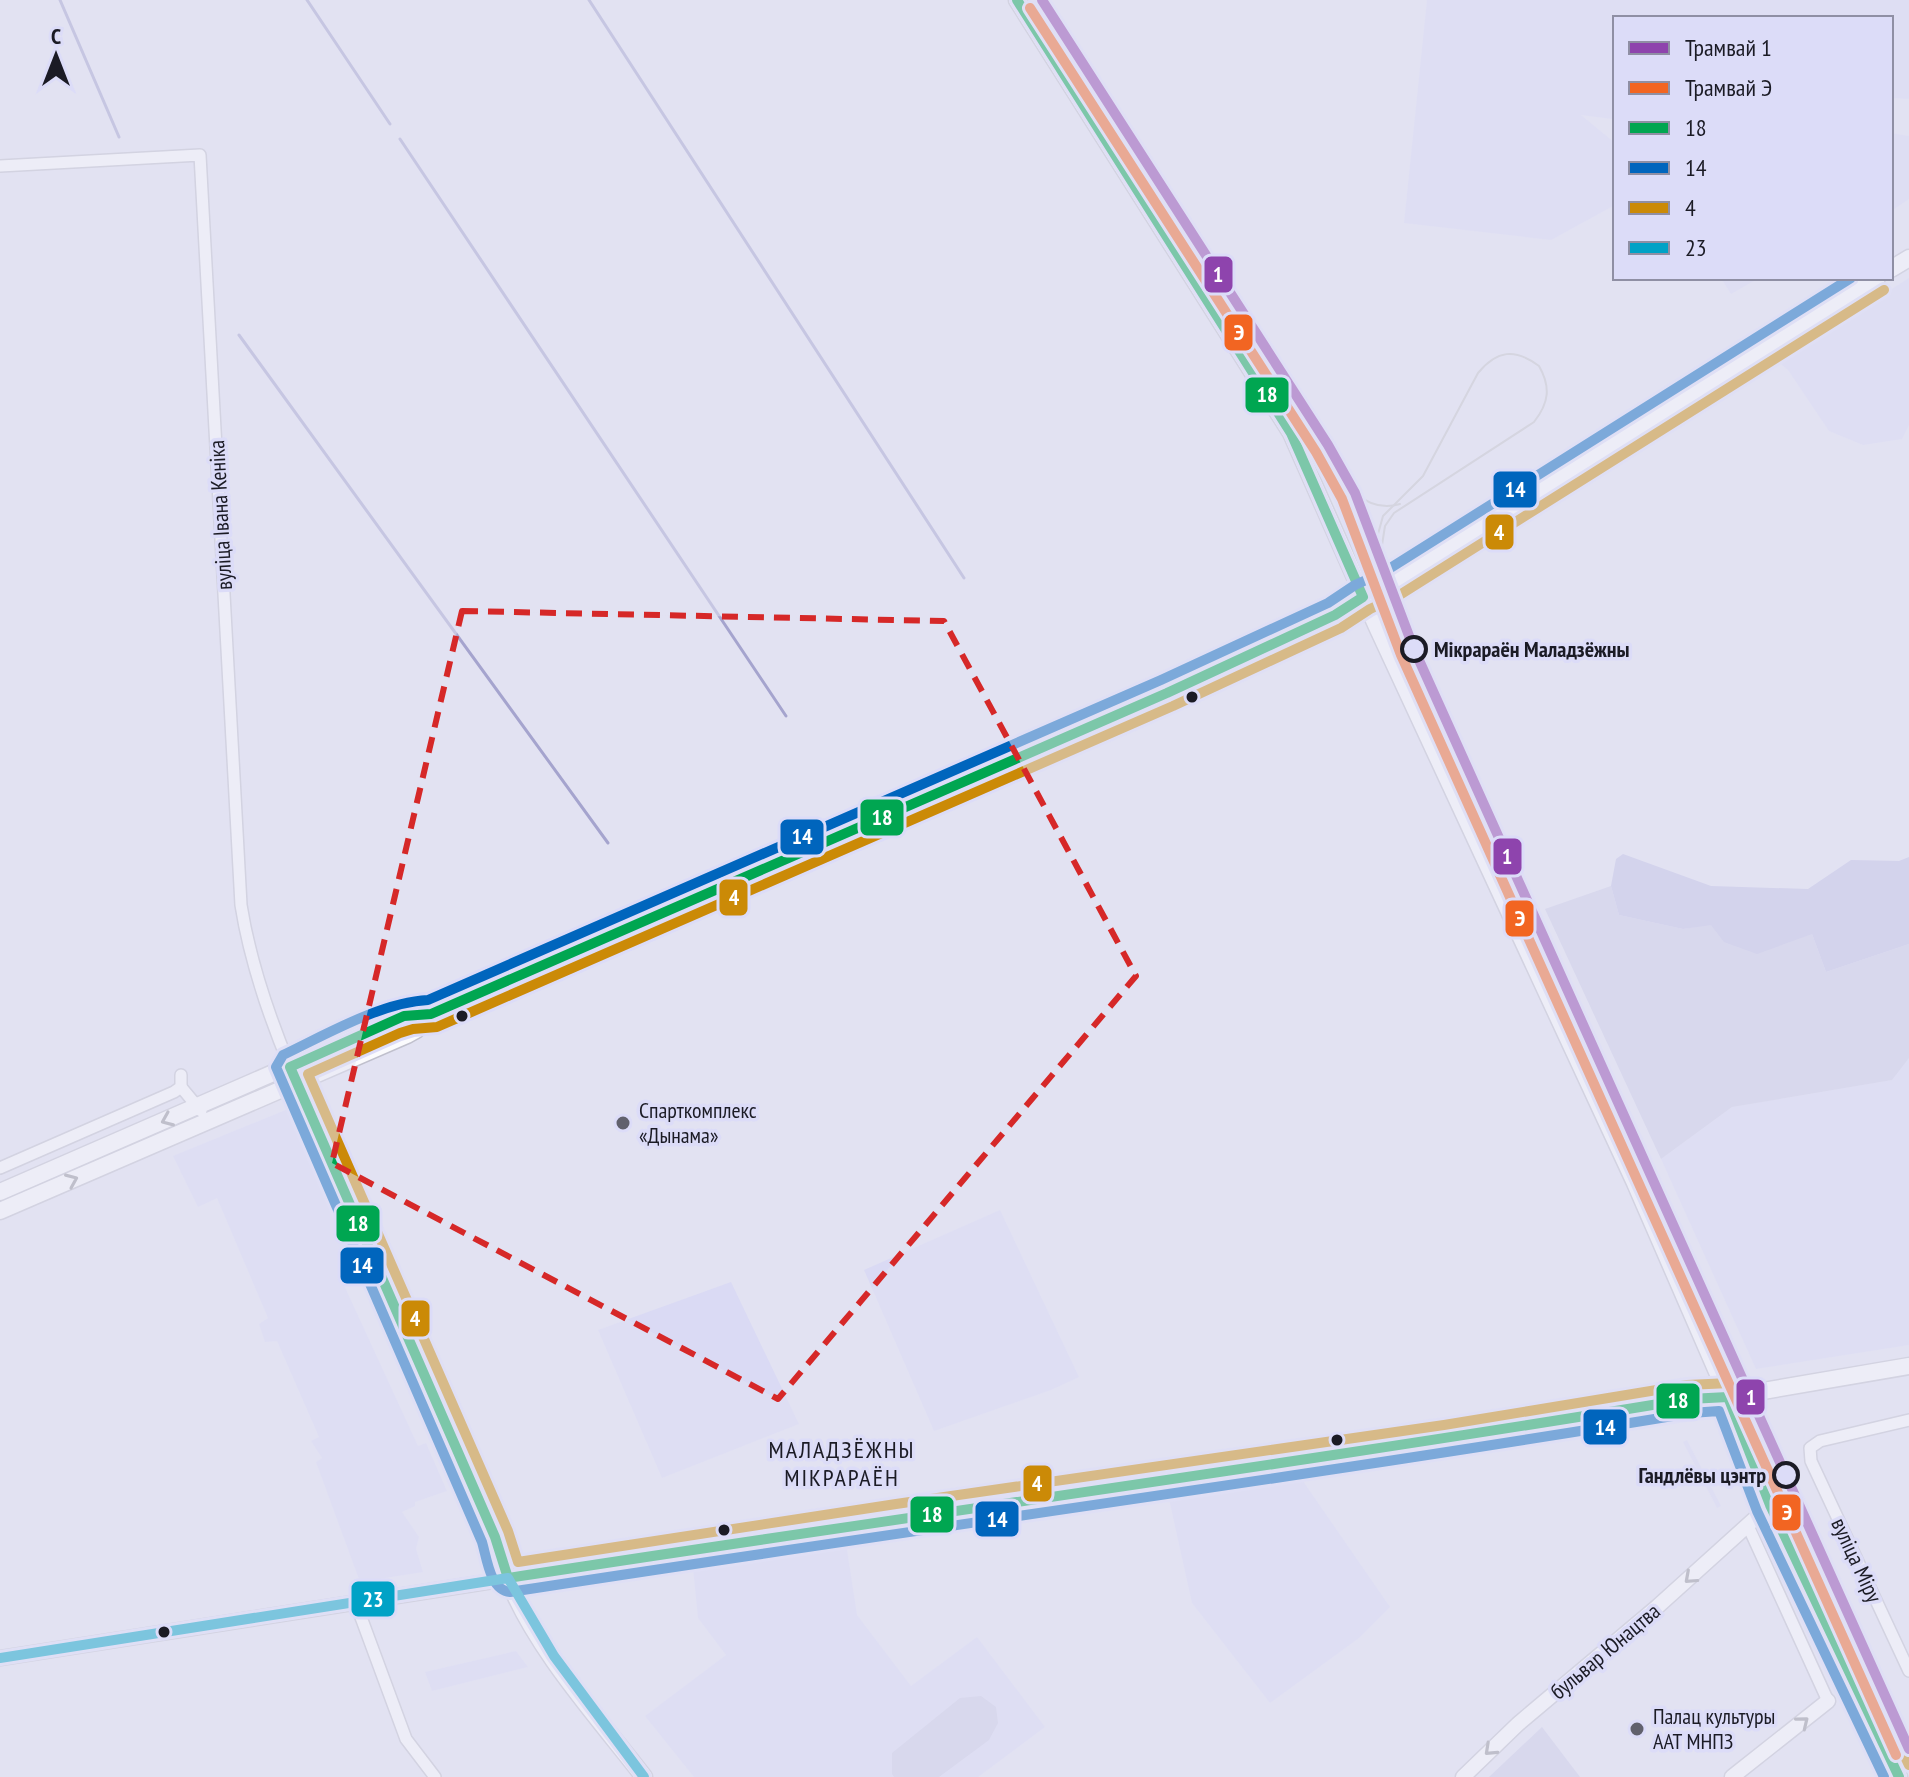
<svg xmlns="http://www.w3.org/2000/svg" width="1909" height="1777" viewBox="0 0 1909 1777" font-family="'PT Sans Narrow',sans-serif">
<rect width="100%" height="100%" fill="#e2e2f2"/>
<g fill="#dadaf4">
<polygon points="1427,0 1909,0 1909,99 1891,98 1891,18 1615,18 1615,101 1612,119 1581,115 1615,143 1615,205 1551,240 1404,223"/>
<polygon points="1891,133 1909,136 1909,199 1891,211"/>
<polygon points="1721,278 1759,278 1731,294"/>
<polygon points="1909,278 1909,425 1902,439 1863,445 1829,431 1788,370 1777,361"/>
<polygon points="1909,1058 1909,1345 1756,1369 1661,1159 1732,1107 1891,1080"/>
<polygon points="288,1109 356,1272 343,1283 418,1446 426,1443 447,1491 415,1502 415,1506 402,1512 419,1537 416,1549 423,1572 360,1582 316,1462 322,1458 311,1441 319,1437 277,1341 265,1342 259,1324 268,1318 217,1198 198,1207 173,1156"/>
<polygon points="1000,1210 1079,1377 1051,1390 934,1431 864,1270"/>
<polygon points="731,1282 799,1424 662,1478 598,1330"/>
<polygon points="1687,1440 1721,1506 1717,1508 1683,1442"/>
<polygon points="1296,1471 1390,1607 1359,1638 1270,1703 1192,1603 1167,1490"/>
<polygon points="846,1543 857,1615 911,1686 977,1637 1045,1727 978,1777 694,1777 645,1716 726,1655 698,1618 693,1568"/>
<polygon points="516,1651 528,1667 432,1691 425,1672"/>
</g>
<g fill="#cccce6">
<polygon points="1611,886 1619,915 1683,929 1711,924 1812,934 1826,972 1909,944 1909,1058 1892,1080 1732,1107 1661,1159 1545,909"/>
<polygon points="981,1696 996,1707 998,1723 989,1740 939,1777 894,1777 892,1774 892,1753 960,1698"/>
<polygon points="1542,1727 1580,1777 1489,1777"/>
</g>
<polygon fill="#c1c0e5" points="1623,854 1711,886 1808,889 1851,860 1899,861 1909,857 1909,944 1826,972 1812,934 1757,954 1724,942 1711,925 1683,929 1619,915 1611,886 1616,859"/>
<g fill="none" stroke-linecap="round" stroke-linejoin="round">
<g stroke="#a5a4ce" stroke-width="3">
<polyline points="60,0 119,137"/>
<polyline points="307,0 390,124"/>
<polyline points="589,0 964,578"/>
<polyline points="400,139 786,716"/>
<polyline points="239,335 608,843"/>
</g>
<g stroke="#c0c0cd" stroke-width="14">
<g id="minor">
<path d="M0 166 200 155 241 905C250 962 268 1014 290 1067"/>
<polyline points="181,1087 201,1111"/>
<polyline points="0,1168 174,1092 181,1087 181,1075"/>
<polyline points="1909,1420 1820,1441 1810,1448 1811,1461 1909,1671"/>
<polyline points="1748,1526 1828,1701"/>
<polyline points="355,1601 406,1739 435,1777"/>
</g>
</g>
<g stroke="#c0c0cd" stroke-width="17">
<g id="tertiary">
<polyline points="0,1658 898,1518 1446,1439 1689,1399 1728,1397"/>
<polyline points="1463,1777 1518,1724 1657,1607 1770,1505"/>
<polyline points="1732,1777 1828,1701"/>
</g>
</g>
<g stroke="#c0c0cd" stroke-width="19">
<g id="secondary">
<polyline points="1017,0 1291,433 1377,627 1635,1183 1728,1397 1770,1505 1899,1777"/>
<polyline points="1891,269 1909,258"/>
<path d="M290 1067 495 1537C500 1551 503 1565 508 1579 537 1651 597 1716 644 1777"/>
<polyline points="0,1192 395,1020 410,1015 431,1014 1167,693 1335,615 1363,597 1391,584 1877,278"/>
<polyline points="0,1211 407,1035 416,1030 431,1014"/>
<polyline points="1728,1397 1909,1366"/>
</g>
</g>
<use href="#minor" stroke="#fbfbfd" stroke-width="11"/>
<use href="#tertiary" stroke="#fbfbfd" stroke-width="14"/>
<use href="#secondary" stroke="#fbfbfd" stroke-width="16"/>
<g stroke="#c5c5c9" stroke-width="2">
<path d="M1355 493C1368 504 1384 509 1400 504"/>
<path d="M1375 545 1383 516 1423 476 1478 373C1497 350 1515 348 1539 366 1551 387 1549 403 1534 422L1394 513 1385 526 1382 545"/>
</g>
<g stroke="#dcdcf8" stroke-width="16">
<path id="bus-1" d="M1017 0 1291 433 1363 597 1335 615 1167 693 431 1014 404 1016 290 1067 495 1537 508 1578C902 1517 1296 1464 1689 1399L1728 1397 1770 1505 1899 1777"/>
</g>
<g stroke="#dcdcf8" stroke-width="16">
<path id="bus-2" d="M1851 278 1384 572 1355 585 1328 603 1161 680 428 1000C382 1002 325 1035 283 1055L276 1067 482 1542C487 1559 490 1590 510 1592 903 1531 1298 1478 1691 1413L1719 1411 1757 1511 1884 1777"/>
</g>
<g stroke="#dcdcf8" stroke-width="16">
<polyline id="bus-3" points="1884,290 1398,596 1370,609 1341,628 1173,706 437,1027 413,1029 400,1033 308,1074 508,1531 518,1562 896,1504 1444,1425 1687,1385 1730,1383 1741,1391 1783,1499 1909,1765"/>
</g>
<g stroke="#dcdcf8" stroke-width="16">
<polyline id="bus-4" points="0,1658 508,1578 554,1656 644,1777"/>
</g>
<use href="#bus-1" stroke="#00a651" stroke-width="10"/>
<use href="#bus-2" stroke="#0065bd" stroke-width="10"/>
<use href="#bus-3" stroke="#cb8a07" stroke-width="10"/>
<use href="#bus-4" stroke="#01a2c6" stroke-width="10"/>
<g stroke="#dcdcf8" stroke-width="16">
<polyline id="tram-1" points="1042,0 1328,445 1355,493 1414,649 1909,1749"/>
</g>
<g stroke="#dcdcf8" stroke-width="16">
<polyline id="tram-2" points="1030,8 1316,452 1342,499 1401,655 1896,1755"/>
</g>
<use href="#tram-1" stroke="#8e44ad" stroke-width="10"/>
<use href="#tram-2" stroke="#f26522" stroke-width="10"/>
</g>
<defs><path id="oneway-chevron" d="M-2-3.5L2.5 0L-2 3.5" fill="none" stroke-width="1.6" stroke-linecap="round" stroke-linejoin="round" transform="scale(2)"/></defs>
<g stroke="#96969c">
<use href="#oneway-chevron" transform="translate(167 1120) rotate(157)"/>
<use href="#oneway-chevron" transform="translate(72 1180) rotate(-23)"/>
<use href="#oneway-chevron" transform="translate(1690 1578) rotate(138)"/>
<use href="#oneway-chevron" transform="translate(1803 1722) rotate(-39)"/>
<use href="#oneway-chevron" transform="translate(1490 1750) rotate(137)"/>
</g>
<path d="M0 0H1909V1777H0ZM462 611 944 621 1136 976 778 1399 332 1163Z" fill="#e2e2f2" fill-opacity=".55" fill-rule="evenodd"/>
<path fill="none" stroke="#d62828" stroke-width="6" stroke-dasharray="16 10" stroke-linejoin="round" d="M462 611 944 621 1136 976 778 1399 332 1163Z"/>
<g fill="#dcdcf8" stroke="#1b1b25" stroke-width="4">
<circle cx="1414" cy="649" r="12"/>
<circle cx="1786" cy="1475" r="12"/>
</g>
<g fill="#1b1b25" stroke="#dcdcf8" stroke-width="3">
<circle cx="1192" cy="697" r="7"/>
<circle cx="462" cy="1016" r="7"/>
<circle cx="1337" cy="1440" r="7"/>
<circle cx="724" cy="1530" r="7"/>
<circle cx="164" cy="1632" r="7"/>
</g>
<g fill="#61616d" stroke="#dcdcf8" stroke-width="3">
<circle cx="623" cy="1123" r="8"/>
<circle cx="1637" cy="1729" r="8"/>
</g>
<g text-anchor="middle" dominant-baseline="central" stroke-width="7" stroke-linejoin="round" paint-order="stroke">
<g font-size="22" fill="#1b1b25" stroke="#dcdcf8">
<text transform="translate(220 515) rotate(-93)">вуліца Івана Кеніка</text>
<text transform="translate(1857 1560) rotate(65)">вуліца Міру</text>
<text transform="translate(1605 1651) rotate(-40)">бульвар Юнацтва</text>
</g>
<g font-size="22" font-weight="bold" fill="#1b1b25" stroke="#dcdcf8" text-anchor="start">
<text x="1434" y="649">Мікрараён Маладзёжны</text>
<text x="1766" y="1475" text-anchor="end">Гандлёвы цэнтр</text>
</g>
<g font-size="22" fill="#1b1b25" stroke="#dcdcf8" text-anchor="start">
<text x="639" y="1110">Спарткомплекс<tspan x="639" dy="25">«Дынама»</tspan></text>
<text x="1653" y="1716">Палац культуры<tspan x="1653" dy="25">ААТ МНПЗ</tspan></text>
</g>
<g font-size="24" letter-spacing="2" fill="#1b1b25" stroke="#dcdcf8">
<text x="842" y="1449">МАЛАДЗЁЖНЫ<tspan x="842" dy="28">МІКРАРАЁН</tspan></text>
</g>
</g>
<g stroke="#dcdcf8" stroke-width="3">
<rect x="1203" y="255" width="31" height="39" rx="8" fill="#8e44ad"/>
<rect x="1223" y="313" width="31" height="39" rx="8" fill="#f26522"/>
<rect x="1244" y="376" width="46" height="38" rx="8" fill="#00a651"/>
<rect x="1492" y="470" width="46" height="39" rx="8" fill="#0065bd"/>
<rect x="1484" y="513" width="31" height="38" rx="8" fill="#cb8a07"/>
<rect x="859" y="798" width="46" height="39" rx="8" fill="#00a651"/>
<rect x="779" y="818" width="46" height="38" rx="8" fill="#0065bd"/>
<rect x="1492" y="837" width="31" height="39" rx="8" fill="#8e44ad"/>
<rect x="718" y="878" width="31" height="39" rx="8" fill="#cb8a07"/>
<rect x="1504" y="899" width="31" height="39" rx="8" fill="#f26522"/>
<rect x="335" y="1204" width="46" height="39" rx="8" fill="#00a651"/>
<rect x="339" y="1246" width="46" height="39" rx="8" fill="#0065bd"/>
<rect x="400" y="1299" width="31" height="39" rx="8" fill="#cb8a07"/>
<rect x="1735" y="1378" width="31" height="38" rx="8" fill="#8e44ad"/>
<rect x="1655" y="1382" width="46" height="38" rx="8" fill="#00a651"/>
<rect x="1582" y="1408" width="46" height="38" rx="8" fill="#0065bd"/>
<rect x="1022" y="1464" width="31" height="39" rx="8" fill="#cb8a07"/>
<rect x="1771" y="1493" width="31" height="39" rx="8" fill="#f26522"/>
<rect x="909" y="1495" width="46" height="39" rx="8" fill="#00a651"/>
<rect x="974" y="1500" width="46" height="38" rx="8" fill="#0065bd"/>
<rect x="350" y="1580" width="46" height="38" rx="8" fill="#01a2c6"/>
</g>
<g font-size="22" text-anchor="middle" font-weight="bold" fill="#fff">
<text x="1218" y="282">1</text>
<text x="1239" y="340">Э</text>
<text x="1267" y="402">18</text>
<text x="1515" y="497">14</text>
<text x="1499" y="540">4</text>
<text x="882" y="825">18</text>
<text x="802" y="844">14</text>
<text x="1507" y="864">1</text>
<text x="734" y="905">4</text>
<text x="1520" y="926">Э</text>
<text x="358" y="1231">18</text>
<text x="362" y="1273">14</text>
<text x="415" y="1326">4</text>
<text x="1751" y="1405">1</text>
<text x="1678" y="1408">18</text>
<text x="1605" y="1435">14</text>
<text x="1037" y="1491">4</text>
<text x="1787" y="1520">Э</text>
<text x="932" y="1522">18</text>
<text x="997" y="1527">14</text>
<text x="373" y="1607">23</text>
</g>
<rect x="1613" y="16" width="280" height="264" fill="#dcdcf8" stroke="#8f8fa4" stroke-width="2"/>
<rect x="1629" y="42" width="40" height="12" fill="#8e44ad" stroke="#8f8fa4" stroke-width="2"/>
<text x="1685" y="56" font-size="24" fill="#1b1b25">Трамвай 1</text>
<rect x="1629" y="82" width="40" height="12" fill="#f26522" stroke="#8f8fa4" stroke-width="2"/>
<text x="1685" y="96" font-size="24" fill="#1b1b25">Трамвай Э</text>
<rect x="1629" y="122" width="40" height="12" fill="#00a651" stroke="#8f8fa4" stroke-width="2"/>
<text x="1685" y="136" font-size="24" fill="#1b1b25">18</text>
<rect x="1629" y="162" width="40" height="12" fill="#0065bd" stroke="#8f8fa4" stroke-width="2"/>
<text x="1685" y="176" font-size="24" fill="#1b1b25">14</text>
<rect x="1629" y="202" width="40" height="12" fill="#cb8a07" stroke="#8f8fa4" stroke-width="2"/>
<text x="1685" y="216" font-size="24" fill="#1b1b25">4</text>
<rect x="1629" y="242" width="40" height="12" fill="#01a2c6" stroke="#8f8fa4" stroke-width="2"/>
<text x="1685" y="256" font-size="24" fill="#1b1b25">23</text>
<g transform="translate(56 56)" stroke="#dcdcf8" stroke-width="6" paint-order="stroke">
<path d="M0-6L14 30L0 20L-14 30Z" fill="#1b1b25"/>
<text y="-12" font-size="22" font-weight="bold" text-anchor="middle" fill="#1b1b25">С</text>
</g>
</svg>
